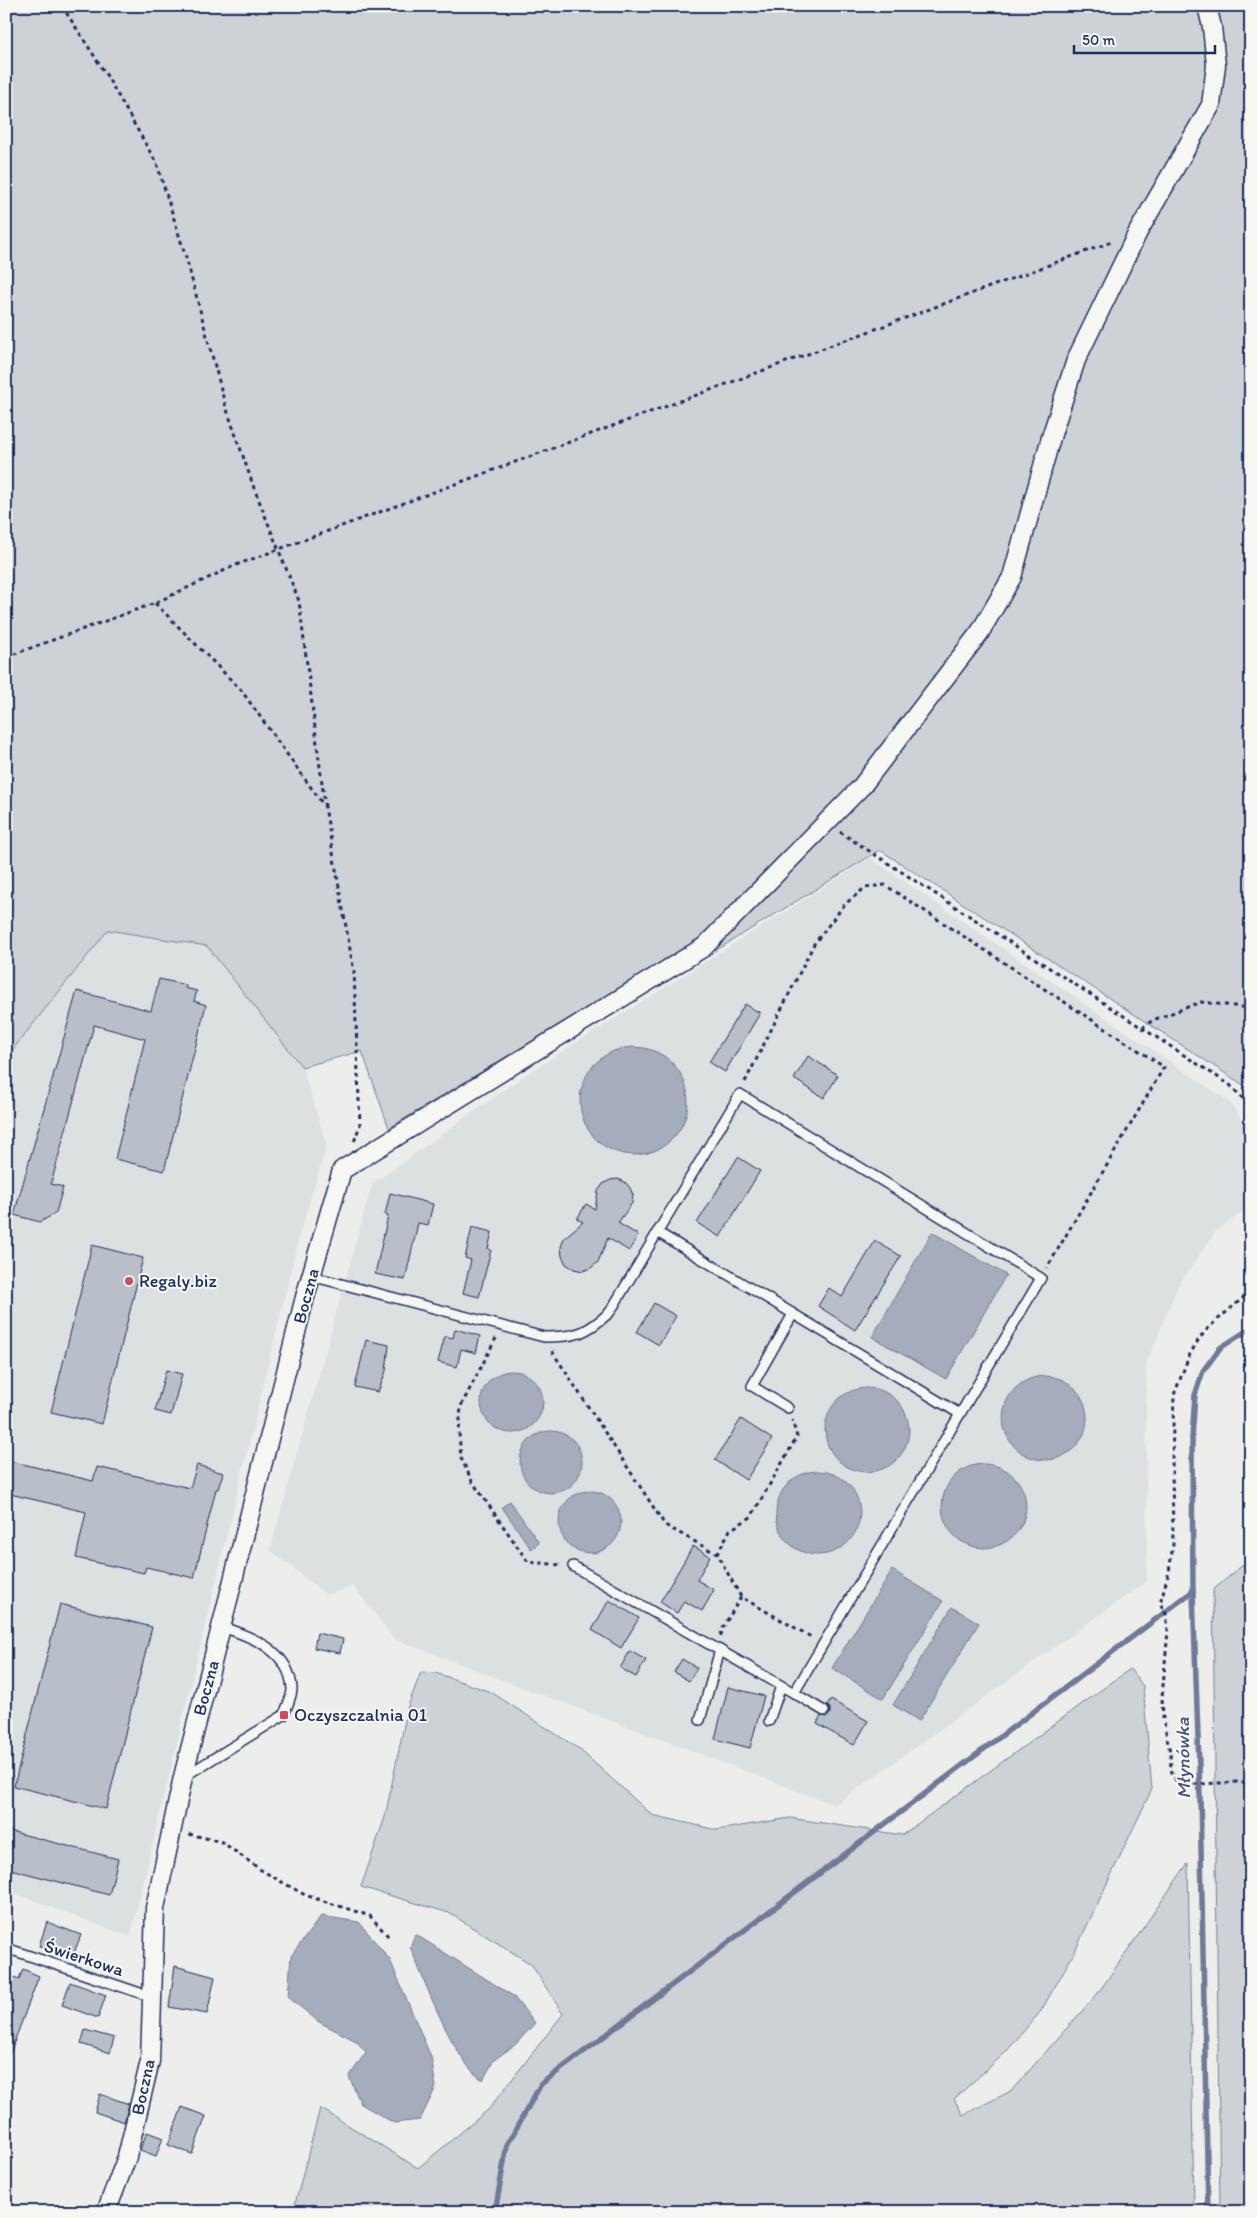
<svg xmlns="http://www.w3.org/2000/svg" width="1257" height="2218" viewBox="0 0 1257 2218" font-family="Itim,sans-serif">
<rect width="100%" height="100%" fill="#edeeec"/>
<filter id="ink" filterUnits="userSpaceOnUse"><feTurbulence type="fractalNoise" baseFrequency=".02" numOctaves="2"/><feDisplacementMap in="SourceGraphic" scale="10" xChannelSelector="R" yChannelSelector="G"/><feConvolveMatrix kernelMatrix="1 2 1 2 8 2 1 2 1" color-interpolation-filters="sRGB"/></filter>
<g filter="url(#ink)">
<g fill="#dde0e1">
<polygon points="870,858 1230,1102 1251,1133 1251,1206 1217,1230 1178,1286 1146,1365 1147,1581 835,1805 394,1639 353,1586 327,1595 270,1550 372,1184 522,1077"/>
<polygon points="108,930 207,946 302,1067 327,1145 300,1233 130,1937 6,1890 6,1058"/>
</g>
<g fill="#ced2d7" stroke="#74809a">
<polygon points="6,6 1251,6 1251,1090 880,850 715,951 697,941 389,1128 362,1051 302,1067 207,946 108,930 6,1058"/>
<polygon points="1251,1558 1251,2212 1220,2212 1213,1590"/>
<polygon points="1130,1669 1143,1686 1152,1789 1074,1953 1041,2011 1005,2053 954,2099 963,2115 1011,2091 1098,1993 1188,1863 1194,2212 293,2212 320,2108 418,2168 488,2110 563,2014 531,1964 449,1913 361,1887 385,1817 408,1706 421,1672 436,1673 491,1692 579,1749 652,1815 717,1830 790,1818 902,1835"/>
</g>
<g fill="#a5acbc" stroke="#6e7a96">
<circle cx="634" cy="1101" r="54"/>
<polygon points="932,1232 1006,1275 946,1379 872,1337"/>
<circle cx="512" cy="1402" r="31"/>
<circle cx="1045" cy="1418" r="42"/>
<circle cx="867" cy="1430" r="42"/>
<circle cx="551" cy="1462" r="31"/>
<circle cx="984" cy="1506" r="42"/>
<circle cx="818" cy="1513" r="42"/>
<circle cx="590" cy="1522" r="31"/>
<polygon points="510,1501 539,1543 531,1549 502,1507"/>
<polygon points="892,1570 943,1601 883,1699 832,1668"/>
<polygon points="952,1607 979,1623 919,1721 893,1705"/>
<polygon points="321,1916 359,1922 390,1960 431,2057 436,2087 420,2120 394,2123 361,2104 349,2077 366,2052 356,2041 319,2022 288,1997 291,1956"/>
<path d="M415 1934 513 1996 535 2023 516 2044 494 2060 483 2080C455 2065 424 1979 410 1947Z"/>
</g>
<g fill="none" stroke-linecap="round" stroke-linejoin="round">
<g stroke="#6e7a96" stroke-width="5.5">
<polyline points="495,2212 507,2145 541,2084 1193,1591"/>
<polyline points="1208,2212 1200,1795 1193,1591 1192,1438 1195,1395 1203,1371 1220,1348 1251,1328"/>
</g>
</g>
<g fill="#b9bfc8" stroke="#1b2f5e">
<polygon points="159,979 186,985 185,988 197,991 194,1001 206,1005 164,1171 115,1159 145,1039 94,1025 51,1184 63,1187 56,1213 40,1222 14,1215 77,991 151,1011"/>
<polygon points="745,1004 760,1013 725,1072 709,1062"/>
<polygon points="808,1056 838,1075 824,1098 794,1079"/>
<polygon points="738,1157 760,1171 720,1237 697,1223"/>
<polygon points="618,1179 625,1182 630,1188 633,1195 632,1203 618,1223 638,1235 629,1251 608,1238 598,1262 591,1268 583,1271 574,1269 566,1264 562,1256 561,1247 564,1238 583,1222 577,1219 586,1204 595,1209 598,1191 603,1184 610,1180"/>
<polygon points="390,1193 433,1204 428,1225 418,1223 405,1280 375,1274 388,1216 385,1215"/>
<polygon points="472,1227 492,1232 488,1249 491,1250 479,1297 463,1293 471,1260 465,1258"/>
<polygon points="875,1241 901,1256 855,1330 818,1306 829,1288 842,1297"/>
<polygon points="92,1245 143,1258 102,1424 51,1412"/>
<polygon points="654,1303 676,1316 659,1345 637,1332"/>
<polygon points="455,1329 480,1336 476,1353 461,1349 457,1367 438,1362 445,1336 453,1338"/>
<polygon points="366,1340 389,1345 386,1371 378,1392 355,1387"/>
<polygon points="166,1370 182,1374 171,1415 155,1411"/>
<polygon points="741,1419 772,1439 746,1480 715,1460"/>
<polygon points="6,1460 93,1481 97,1467 190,1488 197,1465 223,1473 218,1489 216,1489 194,1578 146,1567 144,1573 76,1558 86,1512 6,1493"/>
<polygon points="693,1546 710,1556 697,1580 714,1590 702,1611 684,1601 677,1613 660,1602"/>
<polygon points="609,1600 639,1618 621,1648 592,1630"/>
<polygon points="60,1604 152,1627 106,1809 14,1786"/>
<polygon points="317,1633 343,1639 340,1653 314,1648"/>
<polygon points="630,1651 646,1660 636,1677 620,1668"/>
<polygon points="682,1659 697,1668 689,1681 674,1672"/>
<polygon points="728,1687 764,1696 750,1748 715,1739"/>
<polygon points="831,1700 868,1721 854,1745 817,1724 821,1716 827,1717 830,1714 830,1708 827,1706"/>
<polygon points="6,1830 118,1859 109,1895 6,1868"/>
<polygon points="47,1922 81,1935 72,1958 39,1946"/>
<polygon points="175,1966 215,1977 207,2014 169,2007"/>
<polygon points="23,1969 39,1976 7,2061 6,1974 19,1979"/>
<polygon points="70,1982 106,1995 98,2018 62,2005"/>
<polygon points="85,2030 114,2038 110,2053 81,2044"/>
<polygon points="100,2094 129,2104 124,2122 95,2112"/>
<polygon points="182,2107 206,2116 192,2154 168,2145"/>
<polygon points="147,2132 163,2138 156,2156 140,2150"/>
</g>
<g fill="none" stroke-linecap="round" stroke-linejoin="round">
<g stroke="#1b2f5e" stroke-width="12">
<g id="service">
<polyline points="657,1232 960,1414"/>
<path d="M311 1276 544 1337C576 1337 586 1334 610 1312L740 1094 1041 1278 794 1693 573 1566"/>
<polyline points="788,1408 752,1386 793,1314"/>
<polyline points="794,1693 824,1711"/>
<polyline points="700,1720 720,1650"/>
<polyline points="769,1721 781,1686"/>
<path d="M185 1776 284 1715C286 1708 292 1697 292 1689 290 1651 253 1637 222 1627"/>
<polyline points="6,1948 152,1997"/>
</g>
</g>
<g stroke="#1b2f5e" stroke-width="21">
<polyline id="minor" points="106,2212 127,2157 150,2061 155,1908 183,1777 305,1297 342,1170 704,947 862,786 980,632 1012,577 1052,434 1076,360 1138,232 1211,105 1216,65 1212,27 1207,6"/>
</g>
<g stroke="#1b2f5e" stroke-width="3" stroke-dasharray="4 4" stroke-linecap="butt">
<polyline points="62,6 104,71 157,164 187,261 225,404 254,488 299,601 325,807"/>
<polyline points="155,603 241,690 325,807 354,972 360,1125 354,1142"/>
<polyline points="6,657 155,603 236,565 1114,241"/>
<polyline points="840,832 1230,1085 1251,1107"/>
<polyline points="1142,1028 1153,1020 1201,1002 1251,1008"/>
<polyline points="745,1082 814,944 845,904 866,887 885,885 1164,1067 1047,1268"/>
<polyline points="1251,1291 1209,1327 1199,1339 1189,1356 1174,1395 1172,1460 1173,1545 1169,1572 1160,1603 1166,1614 1168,1630 1162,1697 1163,1718 1170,1752 1171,1770 1178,1785 1240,1782 1251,1785"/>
<polyline points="496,1338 461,1406 459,1433 461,1458 472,1481 528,1562 562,1565"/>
<polyline points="552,1351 665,1525 717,1554 741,1597 813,1638"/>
<polyline points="717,1554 730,1530 751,1517 797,1437 792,1420"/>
<polyline points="721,1636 722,1629 741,1597"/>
<polyline points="189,1834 222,1842 261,1870 305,1895 370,1916 389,1937"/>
</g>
<use href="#service" stroke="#f6f6f2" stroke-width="9"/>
<use href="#minor" stroke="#f6f6f2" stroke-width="18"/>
</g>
</g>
<g fill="#d1495b" stroke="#f6f6f2" stroke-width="2">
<circle cx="129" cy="1281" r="5"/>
<rect x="279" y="1710" width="10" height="10" rx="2.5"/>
</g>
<g text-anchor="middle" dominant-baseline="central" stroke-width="4" stroke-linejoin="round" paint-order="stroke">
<g font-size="18" fill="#1b2f5e" stroke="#f6f6f2" text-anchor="start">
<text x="139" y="1281">Regaly.biz</text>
<text x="294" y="1715">Oczyszczalnia 01</text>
</g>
<g font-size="18" fill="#1b2f5e" stroke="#f6f6f2">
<text transform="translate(306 1296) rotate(-75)">Boczna</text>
<text transform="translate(206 1688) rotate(-75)">Boczna</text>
<text transform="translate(84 1958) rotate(18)">Świerkowa</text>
<text transform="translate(143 2087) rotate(-78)">Boczna</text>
</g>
<g font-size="19" font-style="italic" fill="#44547a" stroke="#f6f6f2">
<text transform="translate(1183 1758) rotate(-91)">Młynówka</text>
</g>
</g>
<rect width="1257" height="2218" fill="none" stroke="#f6f6f2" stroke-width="25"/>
<rect x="12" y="12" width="1232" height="2193" fill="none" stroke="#1b2f5e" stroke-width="2" filter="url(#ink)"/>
<path d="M1074 45v8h141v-8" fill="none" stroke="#1b2f5e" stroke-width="2.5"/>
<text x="1082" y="45" font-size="15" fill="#1b2f5e" stroke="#f6f6f2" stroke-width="4" paint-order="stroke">50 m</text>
</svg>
